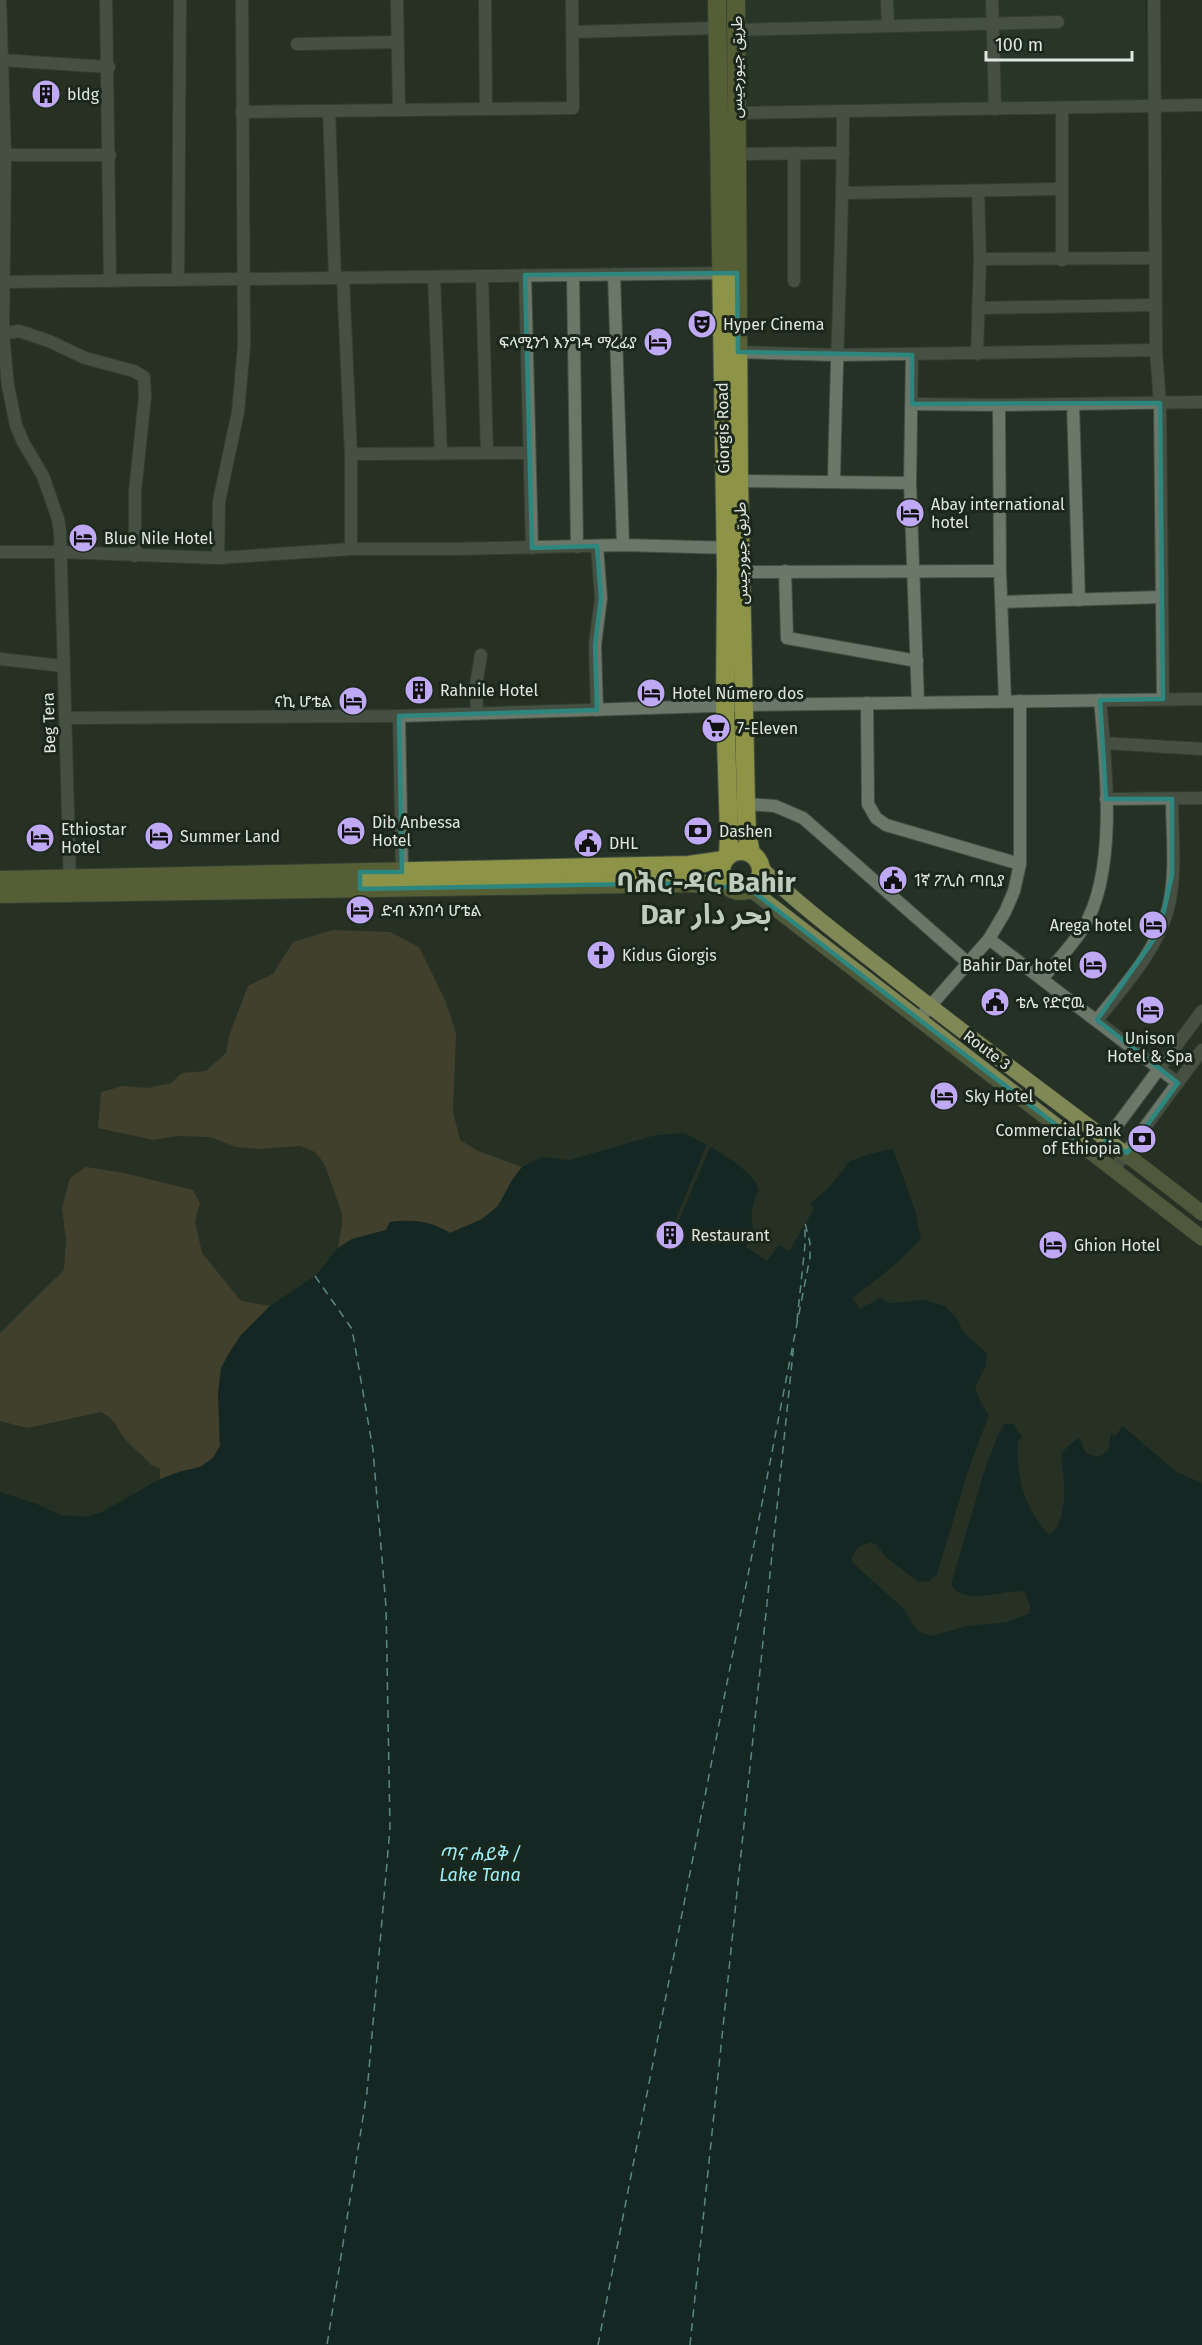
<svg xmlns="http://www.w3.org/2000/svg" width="1202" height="2345" viewBox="0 0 1202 2345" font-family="'Fira Sans','Noto Sans Arabic','Noto Sans Ethiopic',sans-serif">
<rect width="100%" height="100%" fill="#263125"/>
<polygon fill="#2b3c2a" points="741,0 1145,0 1147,101 742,105"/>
<g fill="#625338">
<path d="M333 930 390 932 419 947 445 1000 456 1033 453 1112 460 1140 478 1151 522 1167C513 1179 508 1193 499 1204 488 1219 466 1226 450 1233 431 1221 412 1219 390 1222L386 1230 352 1239 338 1248 342 1225V1213L324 1163 315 1152 300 1146 259 1149 236 1147 211 1137 177 1136 154 1140 98 1128 101 1092 123 1086 148 1088 171 1083 182 1073 206 1071 226 1053 229 1036 248 986 273 974 293 942Z"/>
<path d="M86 1167 124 1173 193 1190 200 1203 195 1221 202 1253 241 1301 270 1306 241 1335 218 1393 220 1446 213 1458 200 1467 179 1472 160 1479V1468L151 1465C144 1456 135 1450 127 1441 115 1428 119 1422 101 1412L27 1428 0 1421V1333L64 1270 66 1240 62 1208 70 1178Z"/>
</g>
<path fill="#021c1f" d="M684 1133C703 1142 753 1168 759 1190 752 1204 749 1216 754 1231L745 1246 767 1261 779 1245 789 1251 814 1209 810 1204 830 1186 850 1161 869 1154 893 1149 915 1210 921 1239 897 1263 853 1298 860 1309 880 1298 889 1303 924 1300 945 1306 957 1319 964 1333 987 1353 986 1366 975 1387 981 1403 989 1415 970 1465 937 1574 929 1581 918 1582 885 1556 877 1545 870 1542 858 1547 852 1557 853 1563 903 1608 917 1630 930 1636 967 1626 1008 1622 1030 1613V1605L1024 1592 1019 1591C1003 1592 959 1605 951 1584L985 1469 997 1437 1004 1424H1013L1023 1438 1018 1440C1015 1475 1025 1511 1050 1535 1070 1517 1064 1478 1061 1453L1079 1437 1086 1453 1098 1457 1108 1450 1111 1434 1115 1436 1123 1426 1175 1471 1202 1483V2345H0V1492L37 1504 60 1515 85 1517 102 1512 160 1479 179 1472 200 1467 213 1458 220 1446 218 1393 221 1368 229 1353 241 1335 270 1306 315 1276 338 1248 352 1239 386 1230 390 1222C412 1219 431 1221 450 1233L482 1219 498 1206 512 1180 522 1167 542 1157 569 1160 656 1135Z"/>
<polygon fill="#263125" points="707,1144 711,1145 676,1227 686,1232 678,1249 654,1239 662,1222 673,1226"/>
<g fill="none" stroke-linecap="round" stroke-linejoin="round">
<g stroke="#9bf1fb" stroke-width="1.5" stroke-dasharray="8 6" stroke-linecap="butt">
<polyline points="315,1276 352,1329 373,1450 386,1607 390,1828 367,2092 327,2345"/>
<polyline points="797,1321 805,1245 805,1227"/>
<polyline points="598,2345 810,1257 810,1243 805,1223"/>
<polyline points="690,2345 794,1343"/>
</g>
<g stroke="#444f44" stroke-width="14">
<g id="minor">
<polyline points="0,0 5,155 3,335 8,386 16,425 23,442 43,476 58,519 60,531 70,885"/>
<polyline points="106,0 110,281"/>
<polyline points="397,0 399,110"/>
<polyline points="485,0 486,109"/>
<polyline points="887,0 888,26"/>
<polyline points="992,0 995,109"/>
<polyline points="1154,0 1156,350 1160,403 1163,699"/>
<polyline points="736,30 1058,22"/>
<polyline points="572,32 717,28"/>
<polyline points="297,44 397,42"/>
<polyline points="0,60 109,67"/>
<polyline points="329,111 335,278"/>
<polyline points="242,112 573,108 572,0"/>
<polyline points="729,113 1202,105"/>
<polyline points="736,154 843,153"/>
<polyline points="0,155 110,155"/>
<polyline points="843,193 1061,189"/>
<polyline points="980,259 1155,258"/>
<polyline points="1062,260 1062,108"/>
<polyline points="614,274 623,545"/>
<polyline points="525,275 532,548"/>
<polyline points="573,275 577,547"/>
<polyline points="482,276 487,453"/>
<polyline points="434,277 441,453"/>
<polyline points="343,278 351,454 351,549"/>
<polyline points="178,280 180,0"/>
<polyline points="794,281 794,153"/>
<polyline points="3,282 728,273"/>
<polyline points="978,308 1156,305"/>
<polyline points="0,334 19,331 49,341 85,358 134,371 144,377 145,396 135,492 135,556"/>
<polyline points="738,352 836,355 1156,350"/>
<polyline points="977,354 980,259 978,191"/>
<polyline points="912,355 910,483 918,702"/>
<polyline points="912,404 999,405 1202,402"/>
<polyline points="1073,404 1079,600"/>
<polyline points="999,405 1000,571 1005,701"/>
<polyline points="351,454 528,453"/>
<polyline points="739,481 910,483"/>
<path d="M834 482C836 358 843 235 843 111"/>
<polyline points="597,546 601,598 595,645 597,710"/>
<polyline points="0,552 61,552 218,558 351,549 451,549 623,545 733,548"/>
<polyline points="218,558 219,501 238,412 244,346 242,0"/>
<polyline points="785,571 787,638 917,661"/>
<polyline points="735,572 1000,571"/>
<polyline points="1002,602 1162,597"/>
<polyline points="0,659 63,666"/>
<polyline points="867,703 868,804 876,818 886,825 1020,864"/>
<polyline points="477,713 476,685 481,655"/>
<polyline points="399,716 402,872"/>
<polyline points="66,718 399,716 743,705 1202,699"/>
<polyline points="1104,743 1202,749"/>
<polyline points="1106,799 1202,798"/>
<polyline points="746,804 775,806 803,818 967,962"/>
<polyline points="989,939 1178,1083"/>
<path d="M1042 979C1056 962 1072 946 1083 928 1118 873 1106 763 1100 700"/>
<polyline points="918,1020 989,939 1005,912 1014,891 1020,864 1020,701"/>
<path d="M1097 1020C1124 986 1156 952 1168 909 1177 874 1172 834 1172 799"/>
<polyline points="1095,1155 1202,1011"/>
<polyline points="1114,1169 1202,1050"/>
</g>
</g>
<g stroke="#444f44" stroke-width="16">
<g id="major">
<path d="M761 868C799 905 842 937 884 970 988 1053 1097 1130 1202 1213"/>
<polyline points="750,889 1202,1238"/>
</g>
</g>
<g stroke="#444f44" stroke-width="20">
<g id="highway">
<polyline points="717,0 726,572 725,705 729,835 728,856"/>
<polyline points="736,0 739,481 746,804 747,834 751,853"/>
<circle cx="741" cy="871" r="20"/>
<polyline points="0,880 689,865 724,860"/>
<polyline points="0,894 689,883 727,886"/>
</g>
</g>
<use href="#minor" stroke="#6a7769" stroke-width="12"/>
<use href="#major" stroke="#808855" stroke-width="15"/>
<use href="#highway" stroke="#8e9447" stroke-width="18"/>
</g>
<path d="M0 0H1202V2345H0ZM737 273 738 352 912 355V404L1160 403 1163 699 1100 700 1106 799H1172V875L1159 932 1097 1020 1178 1083 1127 1153 1107 1140 1095 1155 751 890 689 883 360 889V872H402L399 716 597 710 595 645 601 598 597 546 532 548 525 275Z" fill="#263125" fill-opacity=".55" fill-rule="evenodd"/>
<path fill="none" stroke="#2e877f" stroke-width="4.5" stroke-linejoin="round" d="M737 273 738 352 912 355V404L1160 403 1163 699 1100 700 1106 799H1172V875L1159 932 1097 1020 1178 1083 1127 1153 1107 1140 1095 1155 751 890 689 883 360 889V872H402L399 716 597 710 595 645 601 598 597 546 532 548 525 275Z"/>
<defs>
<g id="building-disc" transform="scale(1.5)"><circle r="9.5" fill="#bfa8f4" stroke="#1c271b"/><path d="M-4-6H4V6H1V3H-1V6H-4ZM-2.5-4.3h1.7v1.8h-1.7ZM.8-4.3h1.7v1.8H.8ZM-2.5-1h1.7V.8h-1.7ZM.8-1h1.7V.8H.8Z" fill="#111"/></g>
<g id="theatre-disc" transform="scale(1.5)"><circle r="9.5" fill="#bfa8f4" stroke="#1c271b"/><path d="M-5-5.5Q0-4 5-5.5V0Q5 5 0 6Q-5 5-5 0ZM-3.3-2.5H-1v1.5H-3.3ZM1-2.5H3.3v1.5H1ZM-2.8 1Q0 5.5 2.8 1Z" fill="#111"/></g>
<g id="hotel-disc" transform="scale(1.5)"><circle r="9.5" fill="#bfa8f4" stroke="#1c271b"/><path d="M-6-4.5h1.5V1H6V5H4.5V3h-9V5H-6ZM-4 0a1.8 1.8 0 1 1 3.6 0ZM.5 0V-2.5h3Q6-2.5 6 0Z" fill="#111"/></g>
<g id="supermarket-disc" transform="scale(1.5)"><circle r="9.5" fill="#bfa8f4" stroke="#1c271b"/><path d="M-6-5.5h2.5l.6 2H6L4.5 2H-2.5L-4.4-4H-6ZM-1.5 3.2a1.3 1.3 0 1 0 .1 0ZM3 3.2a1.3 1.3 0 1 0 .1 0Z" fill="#111"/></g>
<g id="bank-disc" transform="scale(1.5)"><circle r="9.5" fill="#bfa8f4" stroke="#1c271b"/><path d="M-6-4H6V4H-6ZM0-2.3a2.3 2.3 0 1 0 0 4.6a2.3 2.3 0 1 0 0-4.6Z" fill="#111"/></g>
<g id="civic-disc" transform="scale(1.5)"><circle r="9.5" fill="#bfa8f4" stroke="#1c271b"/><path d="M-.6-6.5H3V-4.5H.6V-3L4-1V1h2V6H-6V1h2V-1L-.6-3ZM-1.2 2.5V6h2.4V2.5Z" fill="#111"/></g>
<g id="church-disc" transform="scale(1.5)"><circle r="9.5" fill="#bfa8f4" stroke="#1c271b"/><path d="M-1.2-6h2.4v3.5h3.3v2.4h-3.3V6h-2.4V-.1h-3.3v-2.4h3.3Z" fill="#111"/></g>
</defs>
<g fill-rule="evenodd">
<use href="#building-disc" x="46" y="94"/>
<use href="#theatre-disc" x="702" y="324"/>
<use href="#hotel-disc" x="658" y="342"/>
<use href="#hotel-disc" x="910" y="513"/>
<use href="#hotel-disc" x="83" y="538"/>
<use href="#building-disc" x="419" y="690"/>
<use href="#hotel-disc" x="651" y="693"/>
<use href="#hotel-disc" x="353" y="701"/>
<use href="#supermarket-disc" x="716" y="728"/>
<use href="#hotel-disc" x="351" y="831"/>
<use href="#bank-disc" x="698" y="831"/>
<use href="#hotel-disc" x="159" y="836"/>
<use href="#hotel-disc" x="40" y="838"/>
<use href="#civic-disc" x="588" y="843"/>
<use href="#civic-disc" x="893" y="880"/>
<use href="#hotel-disc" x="360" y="910"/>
<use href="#hotel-disc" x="1153" y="925"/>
<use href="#church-disc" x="601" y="955"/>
<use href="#hotel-disc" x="1093" y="965"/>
<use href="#civic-disc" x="995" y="1002"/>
<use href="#hotel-disc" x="1150" y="1010"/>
<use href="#hotel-disc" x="944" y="1096"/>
<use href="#bank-disc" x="1142" y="1139"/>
<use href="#building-disc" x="670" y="1235"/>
<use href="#hotel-disc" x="1053" y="1245"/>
</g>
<g text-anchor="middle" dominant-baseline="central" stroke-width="6" stroke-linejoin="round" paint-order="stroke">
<g font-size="16" fill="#dfe7df" stroke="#1c271b">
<text transform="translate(736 67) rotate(-90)">طريق جيورجيس</text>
<text transform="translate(723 428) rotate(-91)">Giorgis Road</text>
<text transform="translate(741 553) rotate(-91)">طريق جيورجيس</text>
<text transform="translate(49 723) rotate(-92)">Beg Tera</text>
<text transform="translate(987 1050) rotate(37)">Route 3</text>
</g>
<g font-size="16" fill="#dfe7df" stroke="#1c271b" text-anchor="start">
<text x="67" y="94">bldg</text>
<text x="723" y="324">Hyper Cinema</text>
<text x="637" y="342" text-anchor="end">ፍላሚንጎ እንግዳ ማረፊያ</text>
<text x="931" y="504">Abay international<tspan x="931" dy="18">hotel</tspan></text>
<text x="104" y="538">Blue Nile Hotel</text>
<text x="440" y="690">Rahnile Hotel</text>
<text x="672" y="693">Hotel Número dos</text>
<text x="332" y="701" text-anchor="end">ናኪ ሆቴል</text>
<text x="737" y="728">7-Eleven</text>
<text x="372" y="822">Dib Anbessa<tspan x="372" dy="18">Hotel</tspan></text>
<text x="61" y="829">Ethiostar<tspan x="61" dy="18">Hotel</tspan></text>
<text x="719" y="831">Dashen</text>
<text x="180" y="836">Summer Land</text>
<text x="609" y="843">DHL</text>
<text x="914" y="880">1ኛ ፖሊስ ጣቢያ</text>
<text x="381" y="910">ድብ አንበሳ ሆቴል</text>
<text x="1132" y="925" text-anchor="end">Arega hotel</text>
<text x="622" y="955">Kidus Giorgis</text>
<text x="1072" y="965" text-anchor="end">Bahir Dar hotel</text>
<text x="1016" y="1002">ቴሌ የድሮዉ</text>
<text x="1150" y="1038" text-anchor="middle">Unison<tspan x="1150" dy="18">Hotel &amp; Spa</tspan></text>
<text x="965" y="1096">Sky Hotel</text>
<text x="1121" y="1130" text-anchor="end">Commercial Bank<tspan x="1121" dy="18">of Ethiopia</tspan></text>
<text x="691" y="1235">Restaurant</text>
<text x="1074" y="1245">Ghion Hotel</text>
</g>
<g font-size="18" font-style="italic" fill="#9bf1fb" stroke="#1c271b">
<text x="480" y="1854">ጣና ሐይቅ /<tspan x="480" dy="21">Lake Tana</tspan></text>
</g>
<g font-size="28" font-weight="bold" fill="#becdbd" stroke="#1c271b">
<text x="706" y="882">ባሕር-ዳር Bahir<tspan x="706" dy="32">Dar بحر دار</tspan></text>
</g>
</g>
<path d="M986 51v9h146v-9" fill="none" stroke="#dfe7df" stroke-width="3"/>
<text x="995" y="51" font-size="18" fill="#dfe7df" stroke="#1c271b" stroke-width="4.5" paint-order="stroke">100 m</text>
</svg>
